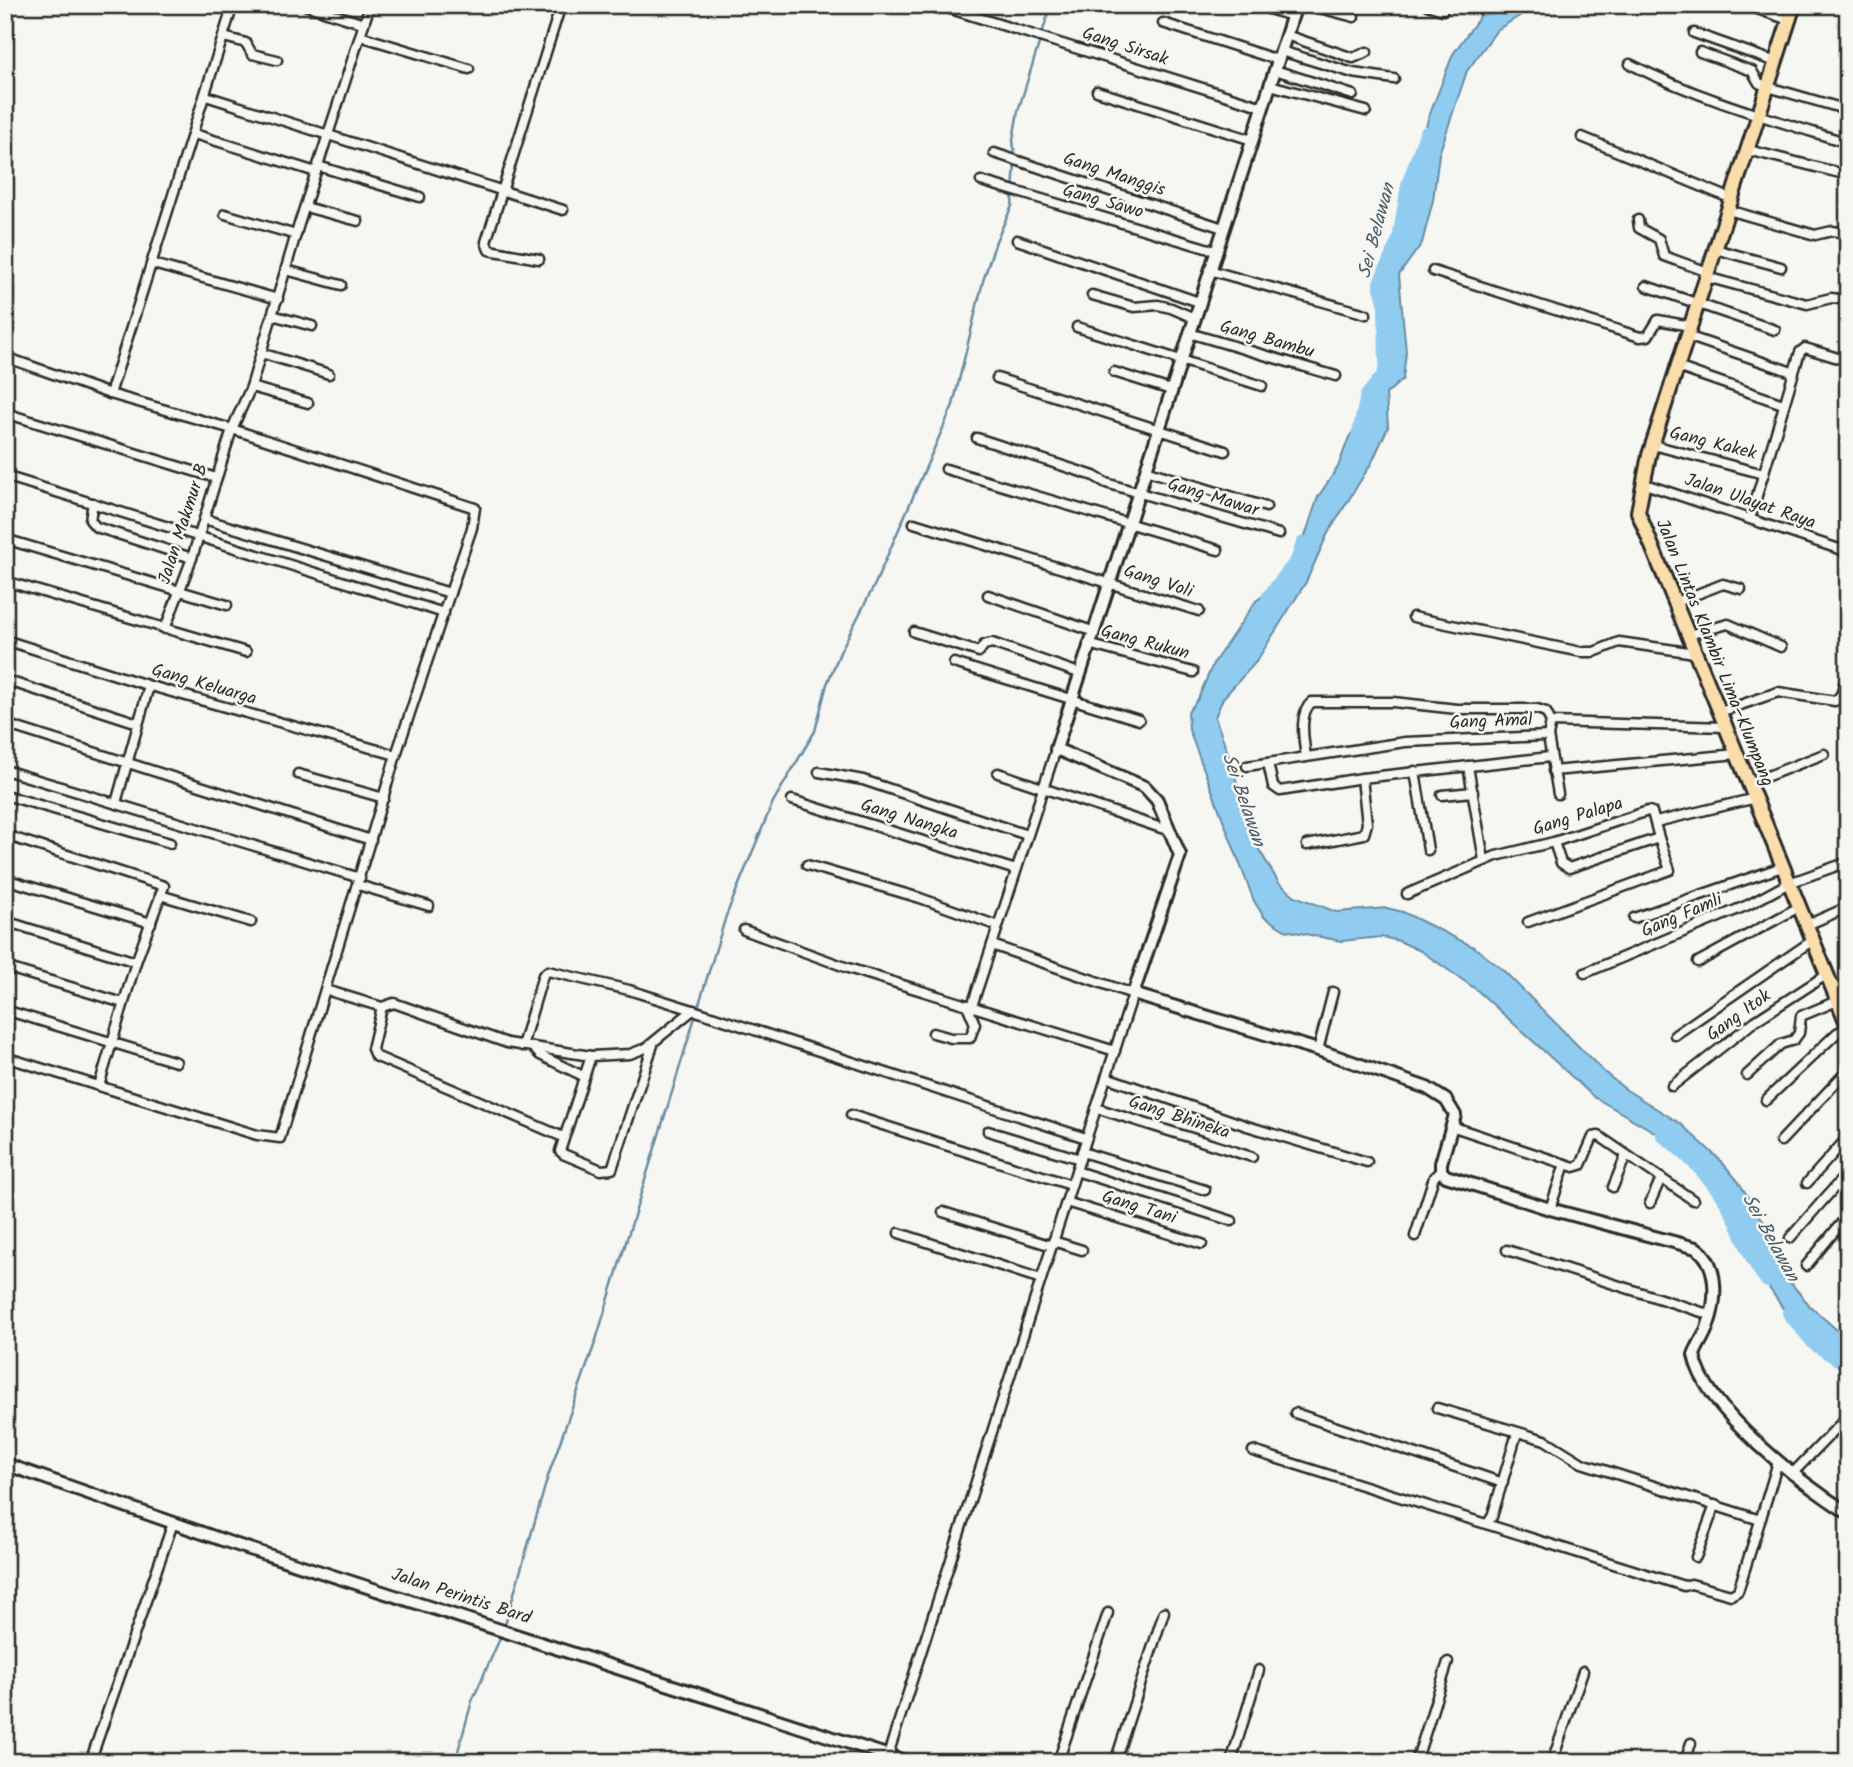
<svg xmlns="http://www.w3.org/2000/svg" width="1853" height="1767" viewBox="0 0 1853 1767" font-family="Kalam,sans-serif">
<rect width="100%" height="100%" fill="#f6f6f2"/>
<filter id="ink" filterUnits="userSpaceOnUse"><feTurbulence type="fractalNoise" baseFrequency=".0143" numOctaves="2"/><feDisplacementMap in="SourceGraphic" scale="14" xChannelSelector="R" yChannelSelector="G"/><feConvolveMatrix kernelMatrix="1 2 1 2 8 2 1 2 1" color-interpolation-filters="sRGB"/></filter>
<g filter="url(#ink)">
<polygon fill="#90ccf0" stroke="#688ca1" stroke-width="2" points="1488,5 1537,5 1497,30 1467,71 1439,154 1433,200 1422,243 1399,275 1406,352 1403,379 1386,394 1388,427 1372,462 1327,535 1306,582 1256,662 1223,698 1215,717 1232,764 1251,836 1279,883 1295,896 1336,912 1387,908 1403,912 1474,947 1502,969 1604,1072 1625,1089 1681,1124 1721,1161 1738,1181 1764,1222 1774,1255 1790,1282 1810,1306 1848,1340 1848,1363 1789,1317 1759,1273 1731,1205 1706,1169 1658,1134 1594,1097 1477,990 1421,951 1399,941 1382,937 1341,941 1285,930 1264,917 1254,901 1189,730 1188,712 1198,699 1213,664 1256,601 1287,578 1294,569 1318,497 1338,467 1349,437 1364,418 1373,394 1391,366 1388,353 1392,337 1386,281 1428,119 1453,54"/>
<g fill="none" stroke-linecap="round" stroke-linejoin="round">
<g stroke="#688ca1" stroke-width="2.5">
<polyline points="1015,157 1013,140 1018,111 1051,5"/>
<polyline points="504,1628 548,1476 596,1340 726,916 773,802 815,731 827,684 841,650 875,584 953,405 983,281 996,241 1012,206 1015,163"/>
<polyline points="455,1762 472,1701 502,1634"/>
</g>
<g stroke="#90ccf0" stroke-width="16">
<polyline points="1359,438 1368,396 1385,375 1387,365 1386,301 1381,283 1400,240 1409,185 1427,134"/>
<polyline points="1269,598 1298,561 1304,544"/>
<path d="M1664 1135C1689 1154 1719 1184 1733 1212 1745 1235 1751 1260 1768 1280"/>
<polyline points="1790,1313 1815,1343 1848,1364"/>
</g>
<g stroke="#2b2b2b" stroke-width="13">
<g id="street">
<polyline points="305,5 364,24"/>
<polyline points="938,5 1263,107"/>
<polyline points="1256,5 1292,16"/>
<polyline points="1308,5 1354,17"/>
<polyline points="1427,5 1443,10"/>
<polyline points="1746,5 1789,20"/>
<polyline points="1163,23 1278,60"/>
<polyline points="1694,33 1776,62"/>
<polyline points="1286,35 1353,58 1367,52"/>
<polyline points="360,36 469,69"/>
<polyline points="224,37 246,43 252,54 277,60"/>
<polyline points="1281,51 1353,73 1394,79"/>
<polyline points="1700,52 1752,71 1759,83 1768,87 1848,110"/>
<path d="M1630 64C1699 99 1774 120 1848 143"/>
<polyline points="1275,70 1353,95"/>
<polyline points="1270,85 1366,111"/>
<polyline points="1097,91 1252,140"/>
<polyline points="206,96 563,210"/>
<polyline points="194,134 316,172"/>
<polyline points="1582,137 1732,199"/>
<polyline points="1748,150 1848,175"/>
<polyline points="994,153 1223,228"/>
<polyline points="318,166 420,197"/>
<polyline points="981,181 1216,251"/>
<polyline points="305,207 358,221"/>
<polyline points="1728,210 1815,235 1832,231 1848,233"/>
<polyline points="225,214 296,235"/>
<polyline points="1638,220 1639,228 1659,239 1664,256 1708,272"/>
<polyline points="1017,240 1199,302"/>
<polyline points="1715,249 1781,267"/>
<polyline points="539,259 489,250 486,242 561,5"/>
<polyline points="153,264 278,299"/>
<polyline points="286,270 341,285"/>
<polyline points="1209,270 1366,314"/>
<polyline points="1433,271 1640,337 1648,336 1658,320 1690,326"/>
<polyline points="1706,277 1807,304 1831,298 1848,300"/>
<polyline points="1646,286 1775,330"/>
<polyline points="1092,295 1134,307 1158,305 1171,308 1194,318"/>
<polyline points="272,315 312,326"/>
<polyline points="1077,327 1262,386"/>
<polyline points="1189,333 1336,376"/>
<polyline points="1687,336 1792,372"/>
<polyline points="261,353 329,374"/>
<polyline points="5,357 110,394 232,429 475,508 472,528 450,593"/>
<polyline points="1677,367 1783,404"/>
<polyline points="1114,372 1171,390"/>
<polyline points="997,378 1225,451"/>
<polyline points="251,387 308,403"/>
<polyline points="110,394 233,5"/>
<polyline points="5,413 216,478"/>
<polyline points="977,438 1094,476 1106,483 1279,534"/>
<polyline points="1653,445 1764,474"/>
<polyline points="946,469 1218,550"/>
<polyline points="1145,470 1266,507"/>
<polyline points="5,476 444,613"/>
<polyline points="1642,483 1848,552"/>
<polyline points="93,503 90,520 96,527 192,558"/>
<polyline points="1750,519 1800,352 1805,348 1848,361"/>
<polyline points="914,523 1199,611"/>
<polyline points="5,539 227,605"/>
<polyline points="5,581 246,652"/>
<polyline points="988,595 1092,631"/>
<polyline points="1674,603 1723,584 1741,589"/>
<polyline points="1413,617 1581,652 1594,652 1619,642 1695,653"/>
<polyline points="165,629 192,558 232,429 251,387 299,224 370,5"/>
<polyline points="914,632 979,652 984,645 992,643 1079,673"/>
<polyline points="1688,635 1728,624 1781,647"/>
<polyline points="5,640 147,685 396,755"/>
<polyline points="1088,644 1193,672"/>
<polyline points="954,663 1139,720"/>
<polyline points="5,680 138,723"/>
<polyline points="1720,712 1778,692 1835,701 1841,695 1848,671"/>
<polyline points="5,724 371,840"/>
<polyline points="1548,736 1558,794"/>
<path d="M1306 757C1304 741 1298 713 1312 702H1393L1457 709H1537L1546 712 1551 722"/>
<polyline points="1268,763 1273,786 1280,791 1362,778 1550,757"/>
<polyline points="1247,766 1405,742 1548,736 1551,722 1726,727"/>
<polyline points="1468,766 1484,860"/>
<polyline points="5,770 360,878"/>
<polyline points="1415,771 1428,850"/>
<polyline points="1553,771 1737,754"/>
<polyline points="819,772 863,780 1027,835"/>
<polyline points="998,773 1170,831"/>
<polyline points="298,774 384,798"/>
<polyline points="1750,783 1824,754"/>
<polyline points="5,795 170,843"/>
<polyline points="1442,795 1473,792"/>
<polyline points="792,800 1016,870"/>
<polyline points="116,803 149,686"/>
<polyline points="1656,822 1756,798"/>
<polyline points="5,835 164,886 136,962 99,1086"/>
<polyline points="1307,845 1364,834 1367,824 1362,778"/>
<polyline points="807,865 920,898 998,926"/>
<polyline points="5,879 151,923"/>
<polyline points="358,885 429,906"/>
<polyline points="1407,894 1496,856 1554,842 1648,811 1652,812 1659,838"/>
<polyline points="160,895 251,922"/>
<polyline points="1634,918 1782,867"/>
<polyline points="5,921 136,962"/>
<polyline points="1528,922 1670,870 1659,838 1569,868 1561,863 1554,842"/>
<polyline points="1807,925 1848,907"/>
<polyline points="744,930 848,968 1115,1051"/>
<polyline points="1698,962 1799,907"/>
<polyline points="5,967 123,1003"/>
<polyline points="1585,973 1748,905 1789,883 1848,862"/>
<polyline points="326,990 382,1007"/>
<polyline points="1832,991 1848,983"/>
<polyline points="972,1006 992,945"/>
<polyline points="5,1010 176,1062"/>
<polyline points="933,1033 951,1038 970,1038 975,1024 967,1005"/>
<polyline points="1675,1035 1813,940"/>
<polyline points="653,1045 612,1169 601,1170 563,1154 560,1151 591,1056 630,1054 646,1048 693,1010 1086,1138"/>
<polyline points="522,1046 543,975 548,971 629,990 693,1010"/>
<polyline points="533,1048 540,1055 583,1076"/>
<polyline points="1318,1050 1333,992"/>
<polyline points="5,1057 257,1135 280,1138 396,755 450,593 204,519"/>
<polyline points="1747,1075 1781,1044 1794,1040 1799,1033 1801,1016 1837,1001"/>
<polyline points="1106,1077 1247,1126 1367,1162"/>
<polyline points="1672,1086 1755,1021 1826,975"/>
<polyline points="1766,1100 1837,1033 1848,1027"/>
<polyline points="1096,1108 1252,1157"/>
<polyline points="851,1115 1071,1185"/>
<polyline points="1454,1127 1574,1167 1581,1165 1593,1137 1599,1136 1693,1200"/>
<polyline points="988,1131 1080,1159"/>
<polyline points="563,1137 375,1056 372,1049 382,1007 394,1003 507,1043 591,1056"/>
<polyline points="1781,1141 1848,1070"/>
<polyline points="1082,1152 1205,1190"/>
<polyline points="1076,1171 1232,1221"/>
<polyline points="1807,1183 1848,1137"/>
<polyline points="1613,1187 1626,1155"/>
<polyline points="1066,1202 1202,1244"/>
<polyline points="1650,1203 1661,1178"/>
<polyline points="1550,1209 1565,1164"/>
<polyline points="943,1212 1052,1246"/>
<polyline points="899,1233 1041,1279"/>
<polyline points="1415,1236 1434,1177 1441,1171"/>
<polyline points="1790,1238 1848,1172"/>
<polyline points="1053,1241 1082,1250"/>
<polyline points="1507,1250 1711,1315"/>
<polyline points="1806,1266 1848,1215"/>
<polyline points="1437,1408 1545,1440 1582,1463 1757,1519 1761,1518 1778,1462"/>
<polyline points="1295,1413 1503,1483"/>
<polyline points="1253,1451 1684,1586 1691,1584 1731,1595 1738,1591 1761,1518"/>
<polyline points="1792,1474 1848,1416"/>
<polyline points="1487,1524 1492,1517 1517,1433"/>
<polyline points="1696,1557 1715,1505"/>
<polyline points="888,1755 1133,994 992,945 1056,749"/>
<polyline points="90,1762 173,1523"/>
<polyline points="1058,1762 1108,1613"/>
<polyline points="1115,1762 1164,1612"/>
<polyline points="1231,1762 1259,1670"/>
<polyline points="1416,1762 1448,1662"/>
<polyline points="1552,1762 1583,1671"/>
<polyline points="1685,1762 1691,1743"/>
</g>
</g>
<g stroke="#2b2b2b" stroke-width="16">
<g id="secondary">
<path d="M1296 5 1056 749 1145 787 1157 800 1180 855 1133 994 1318 1050 1427 1088 1446 1100 1455 1115 1441 1163V1171L1446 1176 1550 1209 1696 1248C1719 1263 1717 1301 1708 1325 1705 1336 1698 1344 1694 1355 1705 1411 1802 1483 1848 1513"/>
<polyline points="5,1464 231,1543 908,1762"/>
</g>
</g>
<g stroke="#2b2b2b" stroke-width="18">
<polyline id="primary" points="1794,5 1649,455 1638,512 1848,1026"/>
</g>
<use href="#street" stroke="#f6f6f2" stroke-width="8"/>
<use href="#secondary" stroke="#f6f6f2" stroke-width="10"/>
<use href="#primary" stroke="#f9ddab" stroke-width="12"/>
</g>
</g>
<g text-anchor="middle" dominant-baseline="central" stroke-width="5" stroke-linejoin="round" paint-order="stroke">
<g font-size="18" fill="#2b2b2b" stroke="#f6f6f2">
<text transform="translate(1125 47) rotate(18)">Gang Sirsak</text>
<text transform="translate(1114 175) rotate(18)">Gang Manggis</text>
<text transform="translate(1103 202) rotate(16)">Gang Sawo</text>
<text transform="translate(1267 340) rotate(16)">Gang Bambu</text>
<text transform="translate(1713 444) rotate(14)">Gang Kakek</text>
<text transform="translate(1213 498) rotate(17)">Gang Mawar</text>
<text transform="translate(1750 502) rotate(19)">Jalan Ulayat Raya</text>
<text transform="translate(184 524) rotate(-72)">Jalan Makmur B</text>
<text transform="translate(1158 582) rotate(18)">Gang Voli</text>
<text transform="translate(1145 643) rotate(15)">Gang Rukun</text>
<text transform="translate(1714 653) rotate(68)">Jalan Lintas Klambir Lima–Klumpang</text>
<text transform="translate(204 685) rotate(16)">Gang Keluarga</text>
<text transform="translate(1491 722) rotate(-2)">Gang Amal</text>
<text transform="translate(1578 817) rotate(-17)">Gang Palapa</text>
<text transform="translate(909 820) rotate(17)">Gang Nangka</text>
<text transform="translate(1682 916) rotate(-23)">Gang Famli</text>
<text transform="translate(1739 1016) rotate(-36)">Gang Itok</text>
<text transform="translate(1179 1118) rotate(18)">Gang Bhineka</text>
<text transform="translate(1139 1208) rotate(17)">Gang Tani</text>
<text transform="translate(461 1597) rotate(18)">Jalan Perintis Bard</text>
</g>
<g font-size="19" font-style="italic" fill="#495b66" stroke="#f6f6f2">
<text transform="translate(1377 231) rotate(-75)">Sei Belawan</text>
<text transform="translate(1243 800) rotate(71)">Sei Belawan</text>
<text transform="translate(1770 1238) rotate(61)">Sei Belawan</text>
</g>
</g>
<rect width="1853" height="1767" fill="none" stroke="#f6f6f2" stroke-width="28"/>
<rect x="14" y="14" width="1825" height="1739" fill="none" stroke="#2b2b2b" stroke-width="2.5" filter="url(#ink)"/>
</svg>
